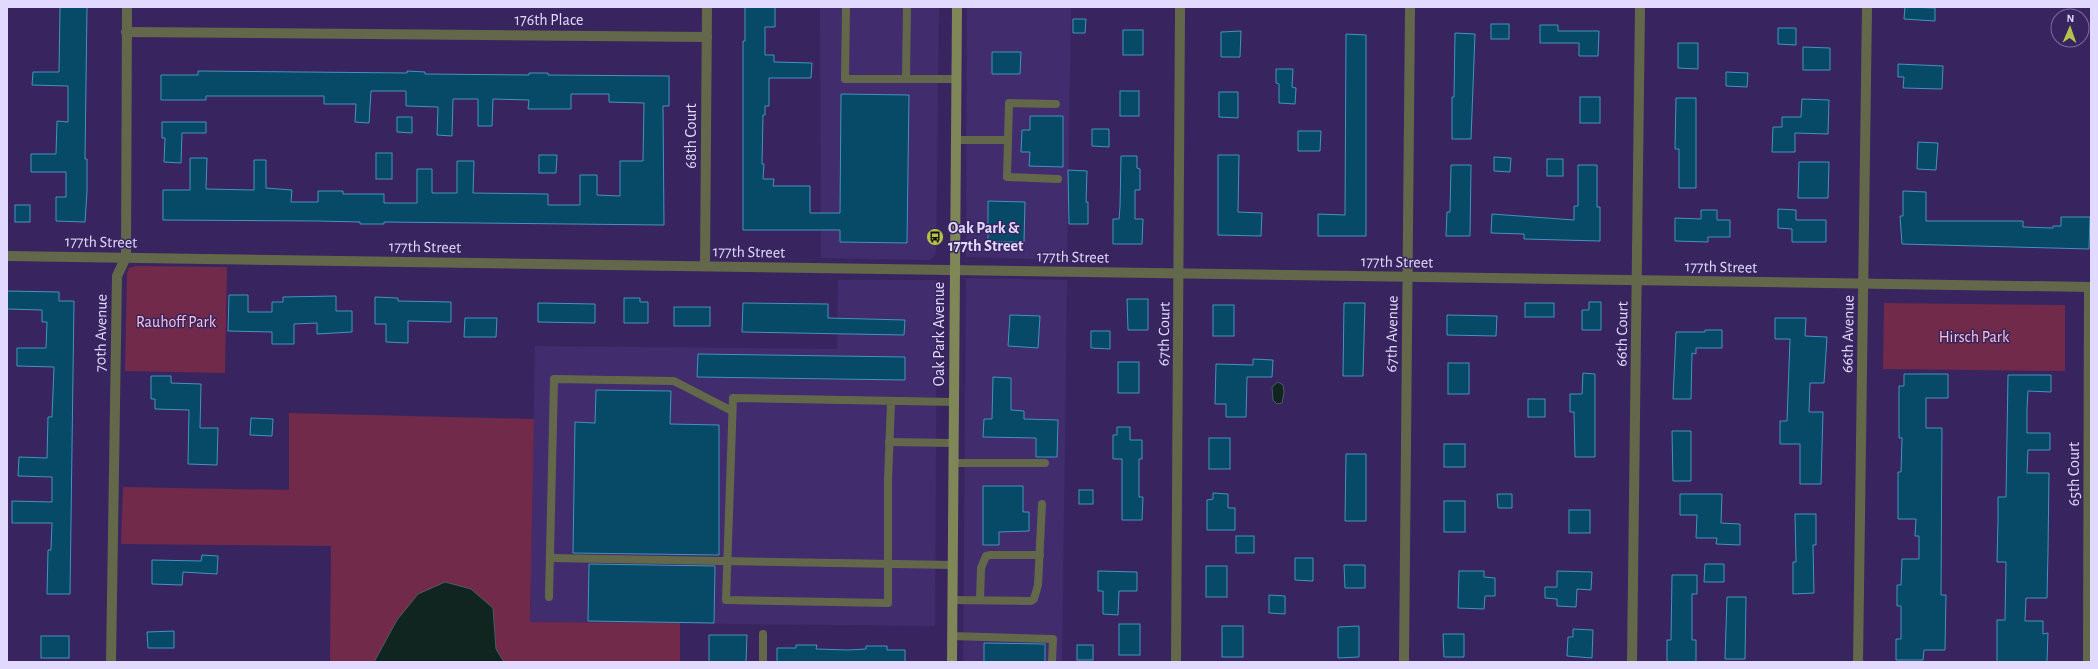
<svg xmlns="http://www.w3.org/2000/svg" width="2098" height="669" viewBox="0 0 2098 669" font-family="'Alegreya Sans',sans-serif">
<rect width="100%" height="100%" fill="#38255f"/>
<g fill="#412c6d">
<polygon points="820,7 939,7 936,251 934,257 928,260 821,258"/>
<polygon points="967,7 1071,7 1067,260 966,257"/>
<polygon points="966,278 1067,280 1062,662 963,662"/>
<polygon points="838,280 937,280 935,626 530,622 535,346 837,349"/>
</g>
<g fill="#712a4a">
<polygon points="136,266 227,267 225,373 125,371 127,273 129,268"/>
<polygon points="1884,303 2065,305 2065,371 1883,369"/>
<polygon points="289,413 534,419 530,622 680,623 680,662 504,662 496,649 493,608 376,659 374,662 330,662 331,546 121,544 123,487 289,490"/>
</g>
<g fill="#102520" stroke="#4f5b63">
<polygon points="1278,382 1283,385 1284,392 1282,403 1277,404 1273,400 1272,387"/>
<polygon points="445,582 471,589 493,608 496,649 504,662 374,662 397,620 418,594"/>
</g>
<g fill="#074a68" stroke="#4592bc">
<polygon points="60,7 87,7 85,159 87,159 87,192 85,222 56,221 56,197 66,197 66,172 31,172 31,154 56,154 57,121 68,122 68,86 32,85 33,72 59,72"/>
<polygon points="745,7 775,7 775,27 765,27 765,55 774,55 774,62 812,63 811,78 769,78 769,106 765,106 765,115 763,115 762,164 764,164 763,179 774,179 773,186 810,186 810,213 840,213 841,94 909,95 907,243 840,242 840,230 743,230 743,41 745,41"/>
<polygon points="1905,7 1935,8 1935,21 1904,19"/>
<polygon points="1073,19 1086,19 1085,33 1073,33"/>
<rect x="1491" y="24" width="18" height="15"/>
<polygon points="1540,25 1558,25 1558,31 1599,31 1598,56 1579,56 1579,43 1540,43"/>
<polygon points="1778,28 1796,28 1796,45 1778,44"/>
<rect x="1123" y="30" width="20" height="25"/>
<polygon points="1241,31 1240,57 1221,57 1221,32"/>
<polygon points="1455,33 1475,34 1471,139 1452,139 1452,97 1454,97"/>
<polygon points="1346,34 1366,35 1366,236 1318,236 1318,214 1345,215"/>
<polygon points="1678,43 1698,43 1698,69 1678,68"/>
<polygon points="1803,47 1830,48 1830,70 1803,70"/>
<polygon points="992,52 1021,52 1020,74 992,74"/>
<polygon points="1898,64 1943,66 1942,89 1903,88 1904,77 1898,77"/>
<polygon points="1276,69 1293,69 1292,87 1296,88 1295,104 1279,103 1279,84 1276,83"/>
<polygon points="198,71 407,73 407,71 425,72 425,74 529,75 529,73 548,73 548,75 669,76 669,106 663,106 664,225 384,222 384,224 360,224 360,222 318,221 163,220 163,190 190,190 190,158 207,158 206,189 254,190 254,160 266,160 266,188 292,190 291,202 318,202 318,191 343,191 343,194 384,194 384,203 417,203 417,169 432,169 432,193 457,193 457,161 474,161 473,193 548,194 548,205 580,205 580,175 597,175 597,195 620,196 620,161 643,161 644,103 609,102 609,94 571,94 571,109 528,109 529,100 493,99 492,126 478,126 478,99 453,99 452,136 437,135 438,107 406,106 406,91 371,91 369,123 355,122 356,104 324,104 324,96 206,96 206,100 161,100 161,75 198,75"/>
<polygon points="1726,72 1748,73 1747,87 1726,86"/>
<rect x="1120" y="91" width="19" height="25"/>
<polygon points="1219,92 1238,92 1238,118 1219,117"/>
<rect x="1580" y="97" width="20" height="26"/>
<polygon points="1676,98 1696,98 1696,188 1679,188 1679,149 1675,149"/>
<polygon points="1802,99 1829,100 1828,134 1795,133 1795,152 1772,152 1773,127 1782,127 1782,117 1801,117"/>
<polygon points="1030,116 1063,116 1063,167 1029,166 1030,152 1021,152 1022,130 1030,130"/>
<polygon points="397,117 412,117 412,133 397,132"/>
<polygon points="162,122 206,122 206,133 182,133 181,163 164,162 165,138 162,138"/>
<polygon points="1092,129 1109,129 1109,147 1092,146"/>
<polygon points="1298,131 1321,131 1320,151 1298,151"/>
<polygon points="1918,142 1938,143 1936,170 1917,169"/>
<rect x="376" y="153" width="16" height="26"/>
<polygon points="539,155 557,155 556,173 539,173"/>
<polygon points="1218,155 1239,155 1238,212 1262,213 1261,236 1218,235"/>
<polygon points="1121,156 1137,156 1137,168 1140,169 1140,190 1135,190 1135,219 1143,219 1142,244 1113,244 1113,219 1119,219 1120,207"/>
<polygon points="1494,157 1511,158 1510,172 1494,171"/>
<rect x="1547" y="159" width="16" height="17"/>
<polygon points="1799,162 1829,162 1828,198 1798,198"/>
<polygon points="1451,165 1471,165 1470,236 1446,236 1447,212 1450,212"/>
<polygon points="1578,165 1597,165 1597,207 1600,207 1600,241 1524,239 1524,234 1491,233 1492,214 1574,220 1574,206 1578,206"/>
<polygon points="1068,170 1087,171 1086,202 1088,202 1088,224 1069,224"/>
<polygon points="1903,191 1926,192 1926,221 2023,221 2023,227 2053,228 2053,226 2061,226 2061,217 2090,217 2089,249 1902,244 1900,216 1903,216"/>
<polygon points="988,201 1025,202 1024,242 988,242"/>
<rect x="15" y="205" width="15" height="17"/>
<polygon points="1778,209 1796,210 1796,220 1826,220 1826,242 1792,242 1792,229 1778,228"/>
<polygon points="1701,210 1717,210 1717,220 1730,220 1730,237 1708,237 1708,242 1675,241 1675,218 1701,219"/>
<polygon points="7,291 59,292 59,301 74,301 70,594 47,594 48,550 51,550 52,523 12,523 12,501 52,502 52,477 18,476 19,457 47,458 48,417 52,417 54,367 17,366 17,348 46,348 47,322 42,322 42,310 7,309"/>
<polygon points="229,295 248,295 248,312 272,312 272,302 283,302 283,297 336,296 336,311 352,311 352,332 317,334 317,323 294,324 294,344 272,344 272,332 228,331"/>
<polygon points="375,297 398,298 398,301 451,302 451,322 408,321 408,343 386,342 386,324 375,324"/>
<polygon points="624,298 640,298 640,302 648,302 648,323 624,323"/>
<polygon points="1127,299 1148,299 1148,330 1128,330"/>
<polygon points="1589,302 1601,302 1601,330 1582,330 1582,310 1589,310"/>
<polygon points="538,303 595,304 595,323 538,322"/>
<polygon points="743,303 828,304 828,318 905,320 904,335 742,332"/>
<polygon points="1344,303 1365,303 1363,376 1343,376"/>
<rect x="1525" y="303" width="29" height="14"/>
<rect x="1213" y="305" width="21" height="31"/>
<rect x="674" y="307" width="36" height="19"/>
<polygon points="1010,315 1040,316 1038,348 1008,346"/>
<polygon points="1447,315 1497,316 1496,336 1447,335"/>
<polygon points="465,318 497,318 496,337 464,337"/>
<polygon points="1775,318 1806,318 1805,336 1827,337 1824,383 1810,383 1809,412 1823,412 1821,484 1800,484 1800,444 1780,444 1780,421 1787,421 1790,339 1775,339"/>
<polygon points="1705,330 1722,330 1722,348 1696,348 1696,354 1692,353 1691,399 1673,399 1676,332 1705,332"/>
<polygon points="1091,331 1110,331 1110,349 1091,348"/>
<polygon points="698,354 905,357 905,380 697,377"/>
<polygon points="1253,359 1273,360 1272,377 1247,377 1246,417 1226,417 1226,404 1215,404 1216,364 1253,365"/>
<rect x="1118" y="362" width="21" height="31"/>
<rect x="1448" y="363" width="21" height="31"/>
<polygon points="1583,373 1595,374 1595,457 1575,457 1574,412 1570,412 1570,394 1582,394"/>
<polygon points="1904,374 1948,374 1948,398 1926,398 1926,428 1942,428 1941,595 1946,595 1945,650 1924,650 1923,660 1896,660 1896,639 1901,639 1901,606 1897,606 1897,585 1901,585 1902,559 1919,559 1919,536 1915,536 1916,519 1898,519 1898,472 1901,472 1902,438 1899,438 1899,386 1904,386"/>
<polygon points="2008,375 2051,375 2051,392 2028,391 2027,409 2027,433 2050,433 2050,450 2028,450 2027,473 2049,473 2048,551 2047,598 2026,598 2025,621 2043,621 2043,634 2048,633 2047,662 1997,662 1997,620 2005,620 2006,562 1997,562 1998,520 1998,497 2006,497"/>
<polygon points="151,376 171,376 171,383 201,384 200,428 218,428 217,465 188,464 189,410 155,409 155,399 151,399"/>
<polygon points="993,377 1011,378 1011,410 1024,411 1024,419 1058,420 1057,457 1036,457 1036,438 983,437 984,419 992,419"/>
<polygon points="596,390 671,391 670,424 719,425 719,555 573,553 575,422 595,423"/>
<rect x="1528" y="399" width="17" height="18"/>
<polygon points="251,418 273,419 272,436 250,435"/>
<polygon points="1117,427 1130,427 1130,440 1142,440 1142,459 1139,459 1139,497 1143,497 1142,520 1122,520 1122,459 1113,459 1113,435 1117,435"/>
<polygon points="1672,431 1691,431 1691,481 1673,481"/>
<rect x="1209" y="438" width="21" height="31"/>
<rect x="1444" y="444" width="21" height="23"/>
<polygon points="1346,454 1366,454 1366,521 1345,521"/>
<polygon points="983,486 1023,486 1023,512 1029,512 1029,531 999,532 999,545 983,545"/>
<rect x="1079" y="490" width="14" height="14"/>
<polygon points="1213,493 1228,494 1228,508 1235,508 1235,530 1207,530 1207,500 1213,499"/>
<polygon points="1497,494 1512,494 1512,508 1498,508"/>
<polygon points="1680,494 1722,494 1721,523 1740,524 1740,545 1716,544 1717,538 1696,538 1697,515 1680,515"/>
<rect x="1444" y="501" width="21" height="31"/>
<rect x="1569" y="510" width="21" height="23"/>
<polygon points="1795,514 1816,514 1816,545 1813,545 1814,593 1793,594 1793,562 1796,562"/>
<rect x="1236" y="536" width="18" height="17"/>
<polygon points="202,555 218,556 217,574 183,572 182,585 152,584 152,560 201,561"/>
<polygon points="1295,558 1313,558 1313,581 1295,580"/>
<polygon points="589,564 715,566 714,623 588,621"/>
<polygon points="1705,564 1724,564 1724,582 1704,582"/>
<polygon points="1344,565 1365,565 1365,588 1345,588"/>
<rect x="1206" y="566" width="21" height="31"/>
<polygon points="1098,571 1137,572 1137,591 1119,591 1118,615 1103,614 1103,591 1098,591"/>
<polygon points="1459,571 1484,571 1484,577 1495,578 1495,596 1485,596 1484,609 1458,608"/>
<polygon points="1557,571 1592,572 1591,590 1577,589 1576,607 1557,606 1557,599 1545,598 1545,587 1557,587"/>
<polygon points="1672,575 1697,575 1697,594 1692,594 1692,640 1696,640 1696,662 1667,662 1667,640 1671,640"/>
<polygon points="1269,595 1285,596 1285,614 1269,613"/>
<polygon points="1727,597 1746,597 1745,659 1725,659"/>
<rect x="1119" y="624" width="21" height="31"/>
<rect x="1222" y="626" width="21" height="31"/>
<polygon points="1359,626 1359,657 1338,658 1338,627"/>
<polygon points="1573,629 1593,630 1592,658 1567,656 1568,637 1573,637"/>
<polygon points="174,631 174,648 148,648 147,632"/>
<polygon points="1443,634 1464,634 1464,657 1444,657"/>
<polygon points="709,635 747,635 746,662 709,662"/>
<rect x="41" y="636" width="28" height="22"/>
<polygon points="984,643 1045,644 1045,662 984,662"/>
<polygon points="796,645 817,645 816,649 848,650 866,649 866,646 887,646 887,650 905,650 905,662 777,662 777,648 796,648"/>
<rect x="1077" y="645" width="16" height="15"/>
</g>
<g fill="none" stroke-linecap="round" stroke-linejoin="round">
<g stroke="#64684b" stroke-width="8">
<polyline points="846,7 845,79 906,79 907,7"/>
<polyline points="906,79 956,79"/>
<polyline points="1056,104 1009,103 1007,177 1058,179"/>
<polyline points="956,140 1008,140"/>
<polyline points="891,403 888,480 888,603 726,600 733,398 954,402"/>
<polyline points="889,442 953,443"/>
<polyline points="953,463 1045,463"/>
<polyline points="551,558 953,565"/>
<polyline points="549,597 554,379 674,381 732,411"/>
<polyline points="952,600 1031,601 1034,599 1038,585 1042,504"/>
<polyline points="980,600 981,568 986,556 991,555 1040,555"/>
<polyline points="763,634 763,662"/>
<polyline points="952,636 1053,639 1052,662"/>
</g>
<g stroke="#64684b" stroke-width="10">
<polyline points="126,32 707,37"/>
<polyline points="7,256 2091,287"/>
<polyline points="705,266 707,7"/>
<polyline points="111,662 117,276 126,257 127,7"/>
<polyline points="1176,662 1180,7"/>
<polyline points="1404,662 1410,7"/>
<polyline points="1632,662 1640,7"/>
<polyline points="1858,662 1867,7"/>
<polyline points="2088,662 2089,287"/>
</g>
<polyline stroke="#7f8657" stroke-width="10" points="952,662 957,7"/>
</g>
<defs>
<g id="bus-disc" transform="scale(0.9)"><circle r="9.5" fill="#b5c24a" stroke="#38255f"/><path d="M-5-6H5V4H4V6H2V4H-2V6H-4V4H-5ZM-3.5-4V0h7V-4ZM-3.5 1.2v1.5H-2V1.2ZM2 1.2v1.5H3.5V1.2Z" fill="#111"/></g>
</defs>
<g fill-rule="evenodd">
<use href="#bus-disc" x="935" y="237"/>
</g>
<g text-anchor="middle" dominant-baseline="central" stroke-width="3" stroke-linejoin="round" paint-order="stroke">
<g font-size="16" fill="#e1dafe" stroke="#38255f">
<text x="549" y="20">176th Place</text>
<text transform="translate(691 136) rotate(-90)">68th Court</text>
<text transform="translate(101 242) rotate(1)">177th Street</text>
<text transform="translate(425 247) rotate(1)">177th Street</text>
<text transform="translate(749 252) rotate(1)">177th Street</text>
<text transform="translate(1073 257) rotate(1)">177th Street</text>
<text transform="translate(1397 262) rotate(1)">177th Street</text>
<text transform="translate(1721 267) rotate(1)">177th Street</text>
<text transform="translate(101 333) rotate(-89)">70th Avenue</text>
<text transform="translate(939 334) rotate(-90)">Oak Park Avenue</text>
<text transform="translate(1164 334) rotate(-89)">67th Court</text>
<text transform="translate(1392 334) rotate(-89)">67th Avenue</text>
<text transform="translate(1622 334) rotate(-89)">66th Court</text>
<text transform="translate(1848 334) rotate(-89)">66th Avenue</text>
<text transform="translate(2074 474) rotate(-90)">65th Court</text>
</g>
<g font-size="16" font-weight="bold" fill="#e1dafe" stroke="#38255f" text-anchor="start">
<text x="948" y="228">Oak Park &amp;<tspan x="948" dy="18">177th Street</tspan></text>
</g>
<g font-size="16" fill="#fcc2d7" stroke="#38255f">
<text x="176" y="322">Rauhoff Park</text>
<text x="1974" y="337">Hirsch Park</text>
</g>
</g>
<rect width="2098" height="669" fill="none" stroke="#e1dafe" stroke-width="16"/>
<g transform="translate(2070 28) rotate(2)"><circle r="19" fill="#38255f" stroke="#7c6d9f"/>
<path d="M0-3L7 15L0 10L-7 15Z" fill="#b5c24a"/>
<text y="-6" font-size="11" font-weight="bold" text-anchor="middle" fill="#e1dafe">N</text>
</g>
</svg>
